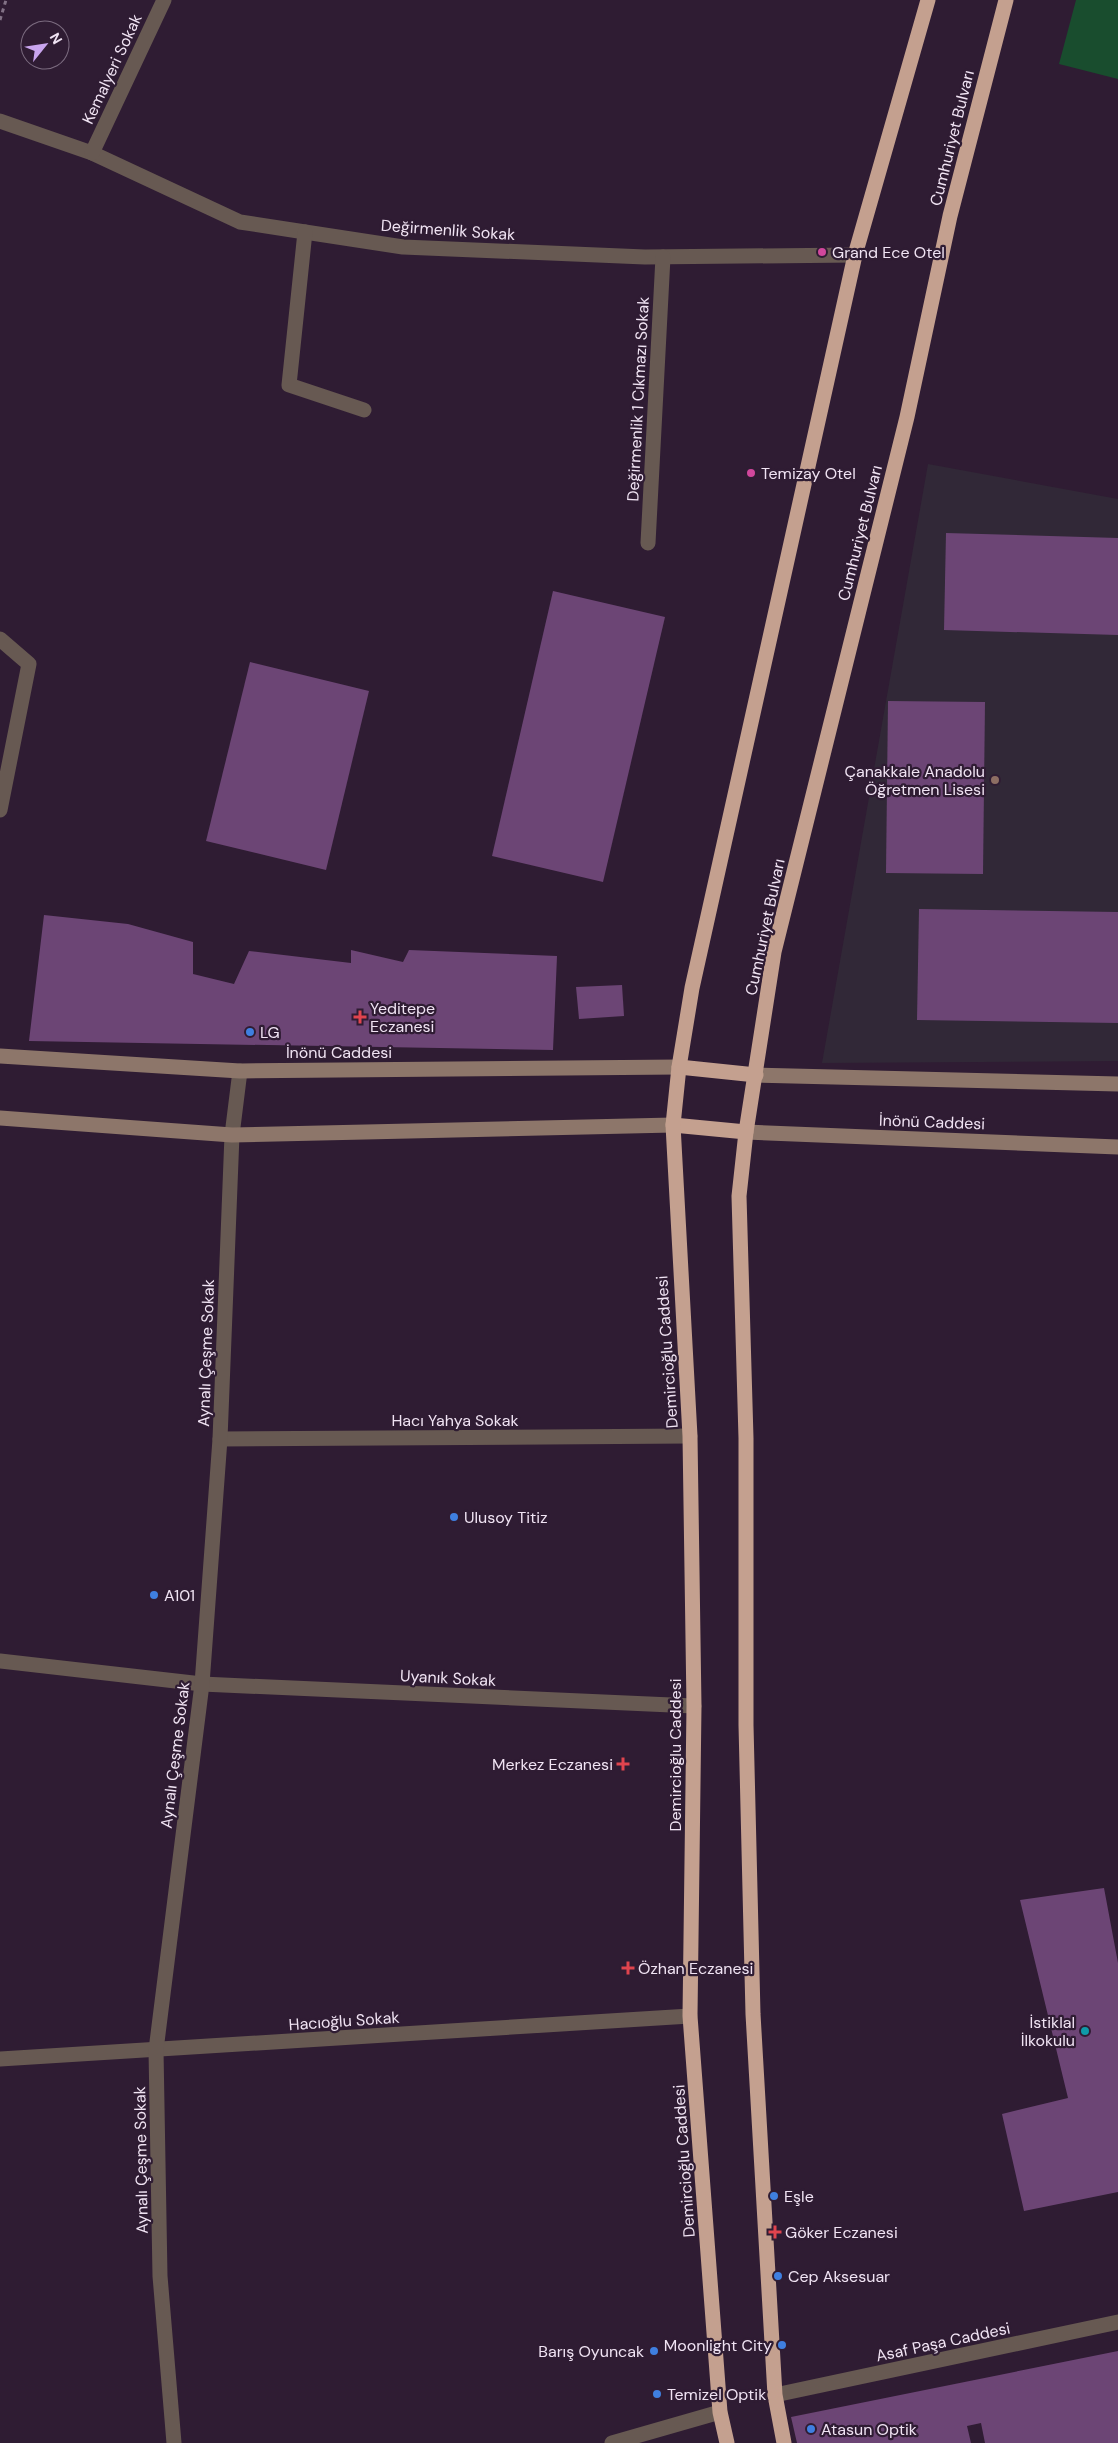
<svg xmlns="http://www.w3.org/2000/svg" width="1118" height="2443" viewBox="0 0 1118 2443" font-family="'DM Sans',sans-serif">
<rect width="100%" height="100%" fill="#2f1c33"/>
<polygon fill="#312837" points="928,464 1118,499 1118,1061 822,1063"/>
<polygon fill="#194d2e" points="1076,0 1118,0 1118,79 1059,64"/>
<g fill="#6c4575">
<polygon points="946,533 1118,538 1118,635 944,630"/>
<polygon points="553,591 665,617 603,882 492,856"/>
<polygon points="250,662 369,691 326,870 206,841"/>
<polygon points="888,701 985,702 983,874 886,873"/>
<polygon points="919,909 1118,912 1118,1023 917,1020"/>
<polygon points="44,915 128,924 193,942 193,974 234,984 249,951 351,963 351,950 403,962 409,950 557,956 553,1050 29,1041"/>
<polygon points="622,985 624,1016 579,1019 576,987"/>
<polygon points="1104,1888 1118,1963 1118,2192 1024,2211 1002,2114 1068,2098 1020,1900"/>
<polygon points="1118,2351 1118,2443 985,2443 981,2423 967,2426 971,2443 797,2443 791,2417"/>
</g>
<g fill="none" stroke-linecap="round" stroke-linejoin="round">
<polyline stroke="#827286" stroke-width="3" stroke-dasharray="4 4" stroke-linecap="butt" points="0,20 6,0"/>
<g stroke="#675952" stroke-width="15">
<polyline points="0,121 92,153 240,222 305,232 403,247 645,257 855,255"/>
<polyline points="92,153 164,0"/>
<polyline points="305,232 289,385 364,410"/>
<polyline points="648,543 663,257"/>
<polyline points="0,639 29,664 0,810"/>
<polyline points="220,1439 690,1436"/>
<polyline points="0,1661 202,1684 694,1706"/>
<polyline points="0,2059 690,2016"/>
<polyline points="775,2395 1118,2322"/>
<polyline points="174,2443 160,2276 156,2050 202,1684 220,1439 232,1135 240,1071"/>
<polyline points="612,2443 720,2412"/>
</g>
<g stroke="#8d766a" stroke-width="15">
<polyline points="0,1056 240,1071 679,1067"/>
<polyline points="756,1075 1118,1084"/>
<polyline points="0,1118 232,1135 673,1125"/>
<polyline points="746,1132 1118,1147"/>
</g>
<g stroke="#c4a08f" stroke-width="15">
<polyline points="679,1067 756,1075"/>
<polyline points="673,1125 746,1132"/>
<polyline points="727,2443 720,2412 690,2016 694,1706 690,1436 673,1125 679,1067 692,988 855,255 928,0"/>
<polyline points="784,2443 775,2395 753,2014 746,1725 746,1438 739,1196 746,1132 774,952 907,417 950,216 1006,0"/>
</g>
</g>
<g fill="#d1479c" stroke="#2f1c33" stroke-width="2">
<circle cx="822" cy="252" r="5"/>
<circle cx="751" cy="473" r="5"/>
</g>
<circle fill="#8d6e63" stroke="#2f1c33" stroke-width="2" cx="995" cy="780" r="5"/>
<g fill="#e0444e" stroke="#2f1c33" stroke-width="2">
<path d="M357.5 1009.5h5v5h5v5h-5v5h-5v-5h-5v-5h5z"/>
<path d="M620.5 1756.5h5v5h5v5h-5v5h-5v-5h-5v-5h5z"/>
<path d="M625.5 1960.5h5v5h5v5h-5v5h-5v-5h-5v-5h5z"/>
<path d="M772.5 2224.5h5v5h5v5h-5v5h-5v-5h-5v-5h5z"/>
</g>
<g fill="#3f7fe0" stroke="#2f1c33" stroke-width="2">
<circle cx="250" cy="1032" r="5"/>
<circle cx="454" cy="1517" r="5"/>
<circle cx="154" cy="1595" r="5"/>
<circle cx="774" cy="2196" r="5"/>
<circle cx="778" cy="2276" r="5"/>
<circle cx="782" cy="2345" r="5"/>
<circle cx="654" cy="2351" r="5"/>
<circle cx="657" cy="2394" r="5"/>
<circle cx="811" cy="2429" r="5"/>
</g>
<circle fill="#0f9aa8" stroke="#2f1c33" stroke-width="2" cx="1085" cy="2031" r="5"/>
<g text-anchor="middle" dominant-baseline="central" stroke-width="4.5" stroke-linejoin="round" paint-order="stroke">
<g font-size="16" fill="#f0e3f3" stroke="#2f1c33">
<text transform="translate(112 69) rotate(-65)">Kemalyeri Sokak</text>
<text transform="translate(952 138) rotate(-76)">Cumhuriyet Bulvarı</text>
<text transform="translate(448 230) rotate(4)">Değirmenlik Sokak</text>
<text transform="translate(638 399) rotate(-87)">Değirmenlik 1 Cıkmazı Sokak</text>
<text transform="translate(860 533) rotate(-76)">Cumhuriyet Bulvarı</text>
<text transform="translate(765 927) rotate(-78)">Cumhuriyet Bulvarı</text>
<text x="339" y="1052">İnönü Caddesi</text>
<text transform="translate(932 1122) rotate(2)">İnönü Caddesi</text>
<text transform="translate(667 1352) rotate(-94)">Demircioğlu Caddesi</text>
<text transform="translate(206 1353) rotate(-88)">Aynalı Çeşme Sokak</text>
<text x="455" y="1420">Hacı Yahya Sokak</text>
<text transform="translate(448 1678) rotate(3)">Uyanık Sokak</text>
<text transform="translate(175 1755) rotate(-83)">Aynalı Çeşme Sokak</text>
<text transform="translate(675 1755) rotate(-90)">Demircioğlu Caddesi</text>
<text transform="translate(344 2021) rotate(-4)">Hacıoğlu Sokak</text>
<text transform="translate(141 2160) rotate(-91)">Aynalı Çeşme Sokak</text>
<text transform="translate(684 2161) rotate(-94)">Demircioğlu Caddesi</text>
<text transform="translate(943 2342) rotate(-12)">Asaf Paşa Caddesi</text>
</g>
<g font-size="16" fill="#f0e3f3" stroke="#2f1c33" text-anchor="start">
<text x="832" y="252">Grand Ece Otel</text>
<text x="761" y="473">Temizay Otel</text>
<text x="985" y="771" text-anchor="end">Çanakkale Anadolu<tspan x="985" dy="18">Öğretmen Lisesi</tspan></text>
<text x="370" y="1008">Yeditepe<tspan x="370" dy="18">Eczanesi</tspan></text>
<text x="260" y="1032">LG</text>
<text x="464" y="1517">Ulusoy Titiz</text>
<text x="164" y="1595">A101</text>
<text x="613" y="1764" text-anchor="end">Merkez Eczanesi</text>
<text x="638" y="1968">Özhan Eczanesi</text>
<text x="1075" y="2022" text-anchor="end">İstiklal<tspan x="1075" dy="18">İlkokulu</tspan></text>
<text x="784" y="2196">Eşle</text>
<text x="785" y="2232">Göker Eczanesi</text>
<text x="788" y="2276">Cep Aksesuar</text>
<text x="772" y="2345" text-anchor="end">Moonlight City</text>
<text x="644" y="2351" text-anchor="end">Barış Oyuncak</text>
<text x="667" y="2394">Temizel Optik</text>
<text x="821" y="2429">Atasun Optik</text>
</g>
</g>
<g transform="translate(45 45) rotate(60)"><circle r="24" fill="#2f1c33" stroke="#7c6c80"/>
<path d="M0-4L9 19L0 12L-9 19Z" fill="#c9a5ee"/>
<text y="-8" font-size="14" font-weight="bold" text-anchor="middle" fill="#f0e3f3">N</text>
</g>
</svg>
